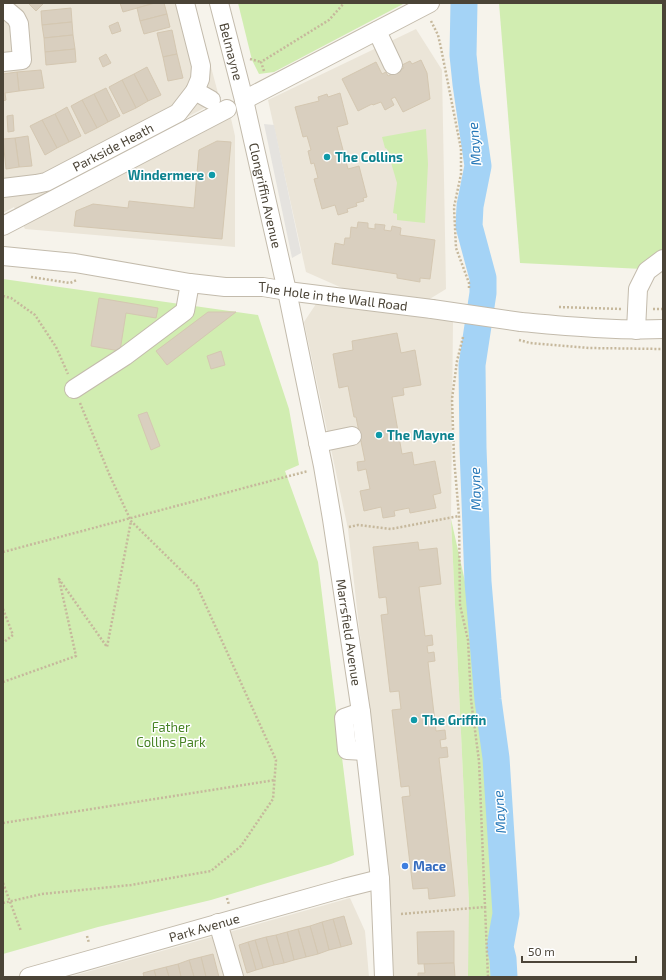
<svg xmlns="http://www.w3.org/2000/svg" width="666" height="980" viewBox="0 0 666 980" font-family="'Exo 2',sans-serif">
<rect width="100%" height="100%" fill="#f6f3eb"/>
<g fill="#ebe5d8">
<polygon points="3,3 194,3 219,97 214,103 54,186 225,102 230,114 235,136 235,247 25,229 14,207 3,213"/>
<polygon points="416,29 442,70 446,289 428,300 349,291 306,272 268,100"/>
<polygon points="316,304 453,321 451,519 469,904 470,977 392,977 391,910 348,529 304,322"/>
<polygon points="350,898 365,931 369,977 69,977"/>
</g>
<g fill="#d1edb1">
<polygon points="238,3 405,3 274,72 259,74 252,60"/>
<polygon points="499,3 663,3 663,270 520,263"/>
<polygon points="426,129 428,164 425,223 397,220 397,214 393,213 397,183 387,149 385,148 382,137"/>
<polygon points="3,279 258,315 289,409 299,465 285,471 318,562 354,855 331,864 211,900 98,927 3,954"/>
<polygon points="451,519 468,595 502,885 505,977 468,977 469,904"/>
</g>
<polygon fill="#e5e3df" points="264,124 274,125 301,253 292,258"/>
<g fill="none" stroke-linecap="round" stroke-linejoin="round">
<polyline stroke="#a4d3f6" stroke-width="27" points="464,3 463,55 466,84 478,166 470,206 469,226 483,278 483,293 472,365 473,448 478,582 488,700 496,758 506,914 500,947 503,959 504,977"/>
</g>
<g fill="#d9cfbf" stroke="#d4c7b1">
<polygon points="28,3 44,3 36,11"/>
<polygon points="120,3 155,3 123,12"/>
<polygon points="155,3 164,3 167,14 140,21 137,8"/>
<polygon points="71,8 72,22 42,25 41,11"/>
<polygon points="167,14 170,27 144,34 140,21"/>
<polygon points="72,22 73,35 44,38 42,25"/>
<polygon points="118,22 121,31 112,34 109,26"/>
<polygon points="172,30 177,54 163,57 157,33"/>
<polygon points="73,35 75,49 45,52 44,38"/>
<polygon points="75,49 76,62 46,65 45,52"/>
<polygon points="106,54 111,63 103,67 99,58"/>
<polygon points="177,54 183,78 168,81 163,57"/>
<polygon points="421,60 427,73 430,99 403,112 395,97 391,99 394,105 385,110 381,102 373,105 372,104 358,111 342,79 376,62 382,74 386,72 388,76 404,68 402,65 410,61 412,64"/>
<polygon points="147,67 161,95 148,101 134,74"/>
<polygon points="41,70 44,88 19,91 17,72"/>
<polygon points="17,72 19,91 5,93 6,100 3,101 3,74"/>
<polygon points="134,74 148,101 136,108 122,80"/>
<polygon points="122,80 136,108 123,114 109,87"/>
<polygon points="106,88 120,116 108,122 94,94"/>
<polygon points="340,93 348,124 337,127 348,169 359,166 367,197 363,198 364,201 356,203 357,206 347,209 348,212 338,215 335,205 322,209 314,179 318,178 314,163 311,164 308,151 311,150 307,136 303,137 295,107 319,101 318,97 327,94 328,97"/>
<polygon points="94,94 108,122 97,128 82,100"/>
<polygon points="82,100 97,128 85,134 71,106"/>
<polygon points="67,107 81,136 69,142 55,114"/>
<polygon points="55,114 69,142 57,148 42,120"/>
<polygon points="13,115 14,131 8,132 7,116"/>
<polygon points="42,120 57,148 45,155 30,126"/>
<polygon points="28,136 32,166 19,167 15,138"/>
<polygon points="15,138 19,167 6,169 3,139"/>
<polygon points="217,141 231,142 222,239 74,226 76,211 93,204 128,208 129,201 194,208 199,150"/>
<polygon points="358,222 368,223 368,228 375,229 375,224 385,225 384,230 391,231 392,226 401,228 400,235 435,240 430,279 420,278 420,282 397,278 397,274 332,264 335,243 344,245 345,238 350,238 351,227 357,228"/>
<polygon points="99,298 158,308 156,318 126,313 120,351 91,346"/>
<polygon points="208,312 236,312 167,365 156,351"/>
<polygon points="397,333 401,353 415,350 421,385 403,388 404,395 392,397 402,454 412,452 414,465 435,461 441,493 433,495 436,508 410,513 409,508 394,511 395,516 383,518 381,507 364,511 360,491 370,489 366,469 358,471 357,462 365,461 356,417 354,417 348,386 339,388 333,354 353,350 352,341"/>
<polygon points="221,351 225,365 211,369 207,356"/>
<polygon points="147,412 160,446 151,450 138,415"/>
<polygon points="418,542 419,550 437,548 441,584 419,587 425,636 432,635 433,645 427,646 428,653 434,652 435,661 428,662 436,731 445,730 446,739 440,740 441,748 447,747 448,757 439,758 455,896 429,899 428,888 413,889 402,797 410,796 409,786 401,787 392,710 401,709 399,691 390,692 381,615 388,614 386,597 379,598 373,547"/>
<polygon points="344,916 352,944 341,947 333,919"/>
<polygon points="333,919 341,947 329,950 322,922"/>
<polygon points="322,922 329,950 318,954 310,926"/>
<polygon points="310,926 318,954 306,957 298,929"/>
<polygon points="298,929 306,957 294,960 287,932"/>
<polygon points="454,931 454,963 418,964 417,932"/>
<polygon points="287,932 294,960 284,963 276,935"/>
<polygon points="276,935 284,963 274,965 266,937"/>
<polygon points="266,937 274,965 263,968 255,940"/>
<polygon points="255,940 263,968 256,970 248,942"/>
<polygon points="248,942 256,970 247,973 239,945"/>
<polygon points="213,954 219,977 206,977 201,957"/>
<polygon points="201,957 206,977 194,977 189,960"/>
<polygon points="189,960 194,977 181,977 178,964"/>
<polygon points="454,963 455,977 418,977 418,973 425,973 424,964"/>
<polygon points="178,964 181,977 169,977 166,967"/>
<polygon points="166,967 169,977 156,977 154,970"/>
<polygon points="154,970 156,977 144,977 143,973"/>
</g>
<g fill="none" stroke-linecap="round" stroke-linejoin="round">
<g stroke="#c3bbac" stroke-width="20">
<g id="minor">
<path id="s1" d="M219 3 244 100 287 291 323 466 332 519 361 712 376 843 380 879 384 977"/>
<polyline points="3,7 16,18 19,24 22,60 3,62"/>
<polyline points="377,31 393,65"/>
<polyline points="195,91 211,100"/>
<polyline points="244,100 430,3"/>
<path id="s2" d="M3 188 36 184 46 182 178 113 195 91 200 79 201 66 185 3"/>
<polyline points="3,226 227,109"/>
<path id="s3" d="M3 256 75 263 190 283 225 287H263L287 291 432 309"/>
<path d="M521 322C568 326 616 331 663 329"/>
<polyline points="636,330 638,289 647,271 663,259"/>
<polyline points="74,389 125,356 185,311 190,283"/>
<polyline points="318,443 352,436"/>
<polyline points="361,712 344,718 347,750 365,751"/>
<polyline points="218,923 234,977"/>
<path id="s4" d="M29 977 344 888 380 879"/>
</g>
</g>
<g stroke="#c6b89c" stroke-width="2.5" stroke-dasharray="2 2" stroke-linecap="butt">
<polyline points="431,21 438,35 441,48 461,149 461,174 454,207 456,248 469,283 469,290"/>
<polyline points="250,59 261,62"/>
<polyline points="264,71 261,62 329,20 344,3"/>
<polyline points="31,277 70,283 77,280"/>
<polyline points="3,296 11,298 35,315 56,347 68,374"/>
<polyline points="559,307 622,309"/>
<polyline points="653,309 663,309"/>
<polyline points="463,337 457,361 452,399 454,458 459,516 460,605 468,640 471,700 479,761 485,907"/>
<polyline points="519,340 530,343 589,348 663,349"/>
<polyline points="349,527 358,525 391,529 459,516"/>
<polyline points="3,552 308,471"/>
<polyline points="3,609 13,635 3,643"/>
<polyline points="3,682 76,656 59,579 107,647 131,521"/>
<polyline points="3,823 275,780"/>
<polyline points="3,883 21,931"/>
<polyline points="227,898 229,905"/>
<polyline points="3,903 42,894 131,885 211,871 241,846 273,799 276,760 197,586 131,521 110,476 80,403"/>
<polyline points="401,914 485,907 488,977"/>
<polyline points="87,936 89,943"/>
</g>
<use href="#minor" stroke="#fff" stroke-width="18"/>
<g stroke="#c3bbac" stroke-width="20" stroke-linecap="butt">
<polyline id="minor-bridge" points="432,309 521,322"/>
</g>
<use href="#minor-bridge" stroke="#fff" stroke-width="18"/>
</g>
<g fill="#0f9aa8" stroke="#fff" stroke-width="1.5">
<circle cx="327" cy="157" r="4"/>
<circle cx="212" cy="175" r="4"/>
<circle cx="379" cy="435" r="4"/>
<circle cx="414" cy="720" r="4"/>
</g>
<circle fill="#3f7fe0" stroke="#fff" stroke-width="1.5" cx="405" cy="866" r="4"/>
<g text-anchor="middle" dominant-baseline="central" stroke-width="3" stroke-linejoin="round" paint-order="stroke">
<g font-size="13" fill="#4b4437" stroke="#fff">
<text stroke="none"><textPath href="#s1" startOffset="50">Belmayne</textPath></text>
<text stroke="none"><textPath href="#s2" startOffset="119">Parkside Heath</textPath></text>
<text stroke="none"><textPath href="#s1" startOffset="198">Clongriffin Avenue</textPath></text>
<text stroke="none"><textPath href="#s3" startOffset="333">The Hole in the Wall Road</textPath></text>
<text stroke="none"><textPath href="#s1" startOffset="643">Marrsfield Avenue</textPath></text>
<text stroke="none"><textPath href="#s4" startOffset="182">Park Avenue</textPath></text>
</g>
<g font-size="13" font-weight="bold" fill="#0d838f" stroke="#fff" text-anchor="start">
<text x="335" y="157">The Collins</text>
<text x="204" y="175" text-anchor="end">Windermere</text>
<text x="387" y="435">The Mayne</text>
<text x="422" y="720">The Griffin</text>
</g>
<g font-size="13" fill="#478325" stroke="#fff">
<text x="171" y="727">Father<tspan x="171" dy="15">Collins Park</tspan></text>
</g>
<g font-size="13" font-weight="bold" fill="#366cbe" stroke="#fff" text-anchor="start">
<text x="413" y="866">Mace</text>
</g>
<g font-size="14" font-style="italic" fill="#2678b8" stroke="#fff">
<text transform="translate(474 144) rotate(-95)">Mayne</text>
<text transform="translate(475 489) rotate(-92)">Mayne</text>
<text transform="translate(499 812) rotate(-94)">Mayne</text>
</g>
</g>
<rect width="666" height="980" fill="none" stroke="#4b4437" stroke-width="8"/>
<path d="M522 956v6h114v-6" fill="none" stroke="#4b4437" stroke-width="2"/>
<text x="528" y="956" font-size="12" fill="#4b4437" stroke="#ffffff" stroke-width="3" paint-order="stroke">50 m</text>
</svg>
